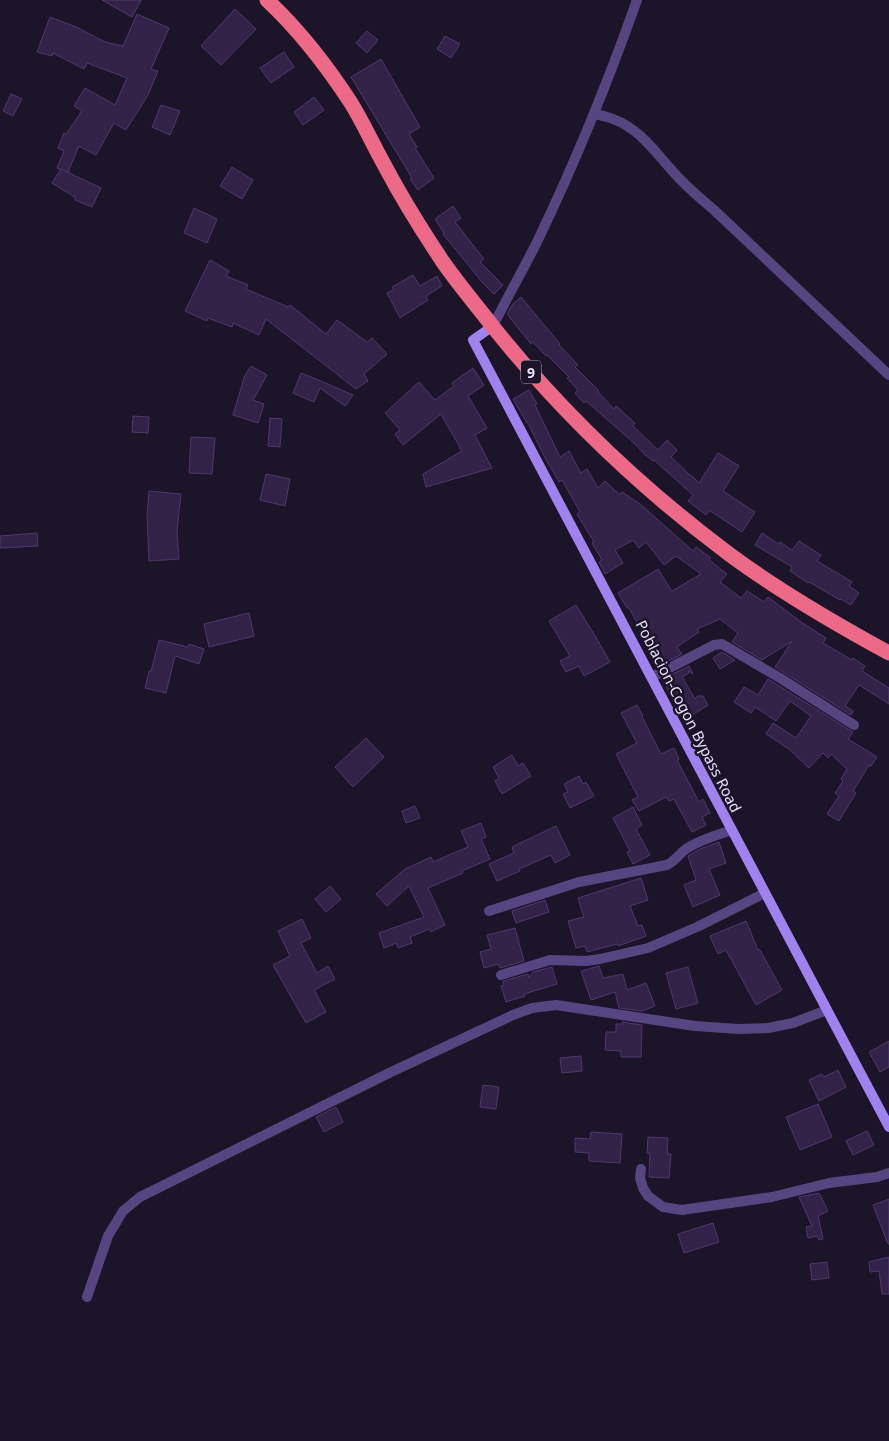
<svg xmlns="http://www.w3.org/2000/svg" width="889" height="1441" viewBox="0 0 889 1441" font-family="'Noto Sans',sans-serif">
<rect width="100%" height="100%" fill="#1c1428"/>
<g fill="#332247" stroke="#503770">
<polygon points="102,0 141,0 132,17"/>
<polygon points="235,9 256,29 221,65 201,46"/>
<polygon points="137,14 169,28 151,69 158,71 148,95 126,130 114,123 96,155 79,146 68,172 57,168 64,151 58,148 64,133 66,134 82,111 74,106 85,88 115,105 127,78 87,63 84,69 53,53 52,56 37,52 50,17 76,27 105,42 123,46"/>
<polygon points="367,31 378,40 367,53 356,43"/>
<polygon points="445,36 460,44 451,58 437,49"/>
<polygon points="284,52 294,67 271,83 260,68"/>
<polygon points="381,59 420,127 409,134 417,147 415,148 434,178 418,190 410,179 412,178 351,77"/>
<polygon points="11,94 22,99 13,116 3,111"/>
<polygon points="314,97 324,110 303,125 294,112"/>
<polygon points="161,105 180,111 170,135 152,127"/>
<polygon points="232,167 253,180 242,199 220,186"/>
<polygon points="61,169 101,188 92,207 75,200 76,198 52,183"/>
<polygon points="453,206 461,218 455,222 484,259 480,262 503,285 494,294 482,282 443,234 444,233 435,219"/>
<polygon points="194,208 217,219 207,243 184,233"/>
<polygon points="210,260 229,271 226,276 248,285 246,289 288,307 290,305 326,334 337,320 367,342 372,338 387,354 364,374 368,381 356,389 266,319 259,335 233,323 232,327 208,318 207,321 185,311"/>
<polygon points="413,275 420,286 437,276 442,286 426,296 428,300 400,318 387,293 394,290 392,287"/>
<polygon points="521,297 560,344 559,345 578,365 575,367 599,391 598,392 614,409 616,406 635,423 633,426 658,450 667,440 677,450 671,457 691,476 692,476 699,483 718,453 739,466 723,491 755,512 742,532 709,510 706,515 688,501 693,495 654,460 653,461 646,455 646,456 634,443 586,401 584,403 575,393 578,390 567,378 569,377 547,355 546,356 533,342 531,344 507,314 512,305"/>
<polygon points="251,366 267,375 253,400 264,404 258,423 233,415 245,375"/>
<polygon points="473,368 484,385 468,396 487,428 475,435 492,468 426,487 423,474 462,451 441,414 403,445 395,434 400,430 385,413 419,382 435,400 454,386 452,383"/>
<polygon points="301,373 323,382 353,395 345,406 320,388 314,402 293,393"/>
<polygon points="529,390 537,404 535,405 560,457 569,451 581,473 587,469 598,488 605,481 620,495 622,492 640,504 693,551 696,547 711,558 709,560 727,574 720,582 741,598 747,591 764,602 768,597 801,622 826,638 823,643 852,660 853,658 865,666 862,671 889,688 889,704 859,685 845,706 853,711 851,715 775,667 792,641 762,660 732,642 738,633 720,619 697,629 699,632 677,647 682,654 657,667 648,651 652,649 629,608 627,608 618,593 658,569 671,590 672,591 701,574 676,556 664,565 646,542 639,548 633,540 615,550 623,563 605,574 599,562 602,560 592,543 594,542 577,514 580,512 562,480 559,482 544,456 528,423 527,423 513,399"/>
<polygon points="133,416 149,417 148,433 132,432"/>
<polygon points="270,418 282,419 280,447 268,446"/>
<polygon points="191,437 215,438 212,474 189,473"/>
<polygon points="266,474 290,479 285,506 260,500"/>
<polygon points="149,491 181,494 177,531 179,559 149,561 147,516"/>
<polygon points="37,533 38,546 0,548 0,536"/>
<polygon points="762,533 779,544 780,542 792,550 799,541 821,555 817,561 852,582 849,586 859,593 851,605 841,599 840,600 809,582 808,583 790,571 792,567 755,545"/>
<polygon points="576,605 597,639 610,662 584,676 579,666 566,672 560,661 570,656 549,621"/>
<polygon points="249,613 254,636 209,647 204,624"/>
<polygon points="159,640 188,647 189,644 204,649 199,664 175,656 166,693 145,688 149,671 151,671"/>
<polygon points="722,652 735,660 720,669 713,658"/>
<polygon points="689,666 693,674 688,670 689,673 682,677 695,699 698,696 703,696 708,705 684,720 662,679"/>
<polygon points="768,679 853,732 848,739 877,757 871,766 869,765 853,791 856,793 839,821 827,814 839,796 835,793 843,781 841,779 847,769 831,754 828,758 823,753 809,768 789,749 766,734 773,723 796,738 811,716 790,701 776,721 755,707 751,713 734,702 744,687 758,695"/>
<polygon points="637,705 643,716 642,717 661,754 674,748 679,759 677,760 699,802 703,799 710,813 702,817 706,825 692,832 674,799 669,801 666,797 639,811 632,800 638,797 616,754 637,743 621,713"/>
<polygon points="366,738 384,757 353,787 335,767"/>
<polygon points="512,755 518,766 523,763 531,776 502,794 495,781 499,778 493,767"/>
<polygon points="579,776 583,784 586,782 594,796 570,808 563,794 568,792 564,784"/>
<polygon points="415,806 420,818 406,823 402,811"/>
<polygon points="633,807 642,825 636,829 650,855 633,864 627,852 630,851 613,818"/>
<polygon points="481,823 486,837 481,839 490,859 462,871 463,873 428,888 445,925 431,932 429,929 410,937 412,943 398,948 396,943 384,948 379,933 424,917 409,886 387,906 376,894 405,869 431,857 433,862 468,847 461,831"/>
<polygon points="556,826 570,855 555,863 551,855 519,869 520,871 497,881 489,864 514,853 512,847"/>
<polygon points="719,842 726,863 709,869 720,895 693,907 684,885 696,880 688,856 700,849"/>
<polygon points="641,878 648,900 630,906 638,926 642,925 646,936 618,946 617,944 587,952 585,946 576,948 568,921 584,917 578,898"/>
<polygon points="330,886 341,899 326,912 315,899"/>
<polygon points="545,900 549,912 516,923 512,911"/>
<polygon points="302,919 311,938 301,943 317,973 328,966 335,979 314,990 326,1012 306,1023 273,965 290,956 278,931"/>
<polygon points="746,921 758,950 760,950 782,990 756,1005 726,950 718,954 710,936"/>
<polygon points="515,928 524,961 500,968 498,964 484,968 480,952 491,949 487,935"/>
<polygon points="599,966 603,978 623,974 627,990 646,983 655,1006 642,1011 619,1008 615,992 591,1000 581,971"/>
<polygon points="552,967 557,984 524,994 525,996 506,1002 501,986 504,985 503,981 528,974 529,978 533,972"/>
<polygon points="688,967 698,1003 676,1009 666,973"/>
<polygon points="622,1022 642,1025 641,1057 621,1057 621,1051 605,1050 606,1032 616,1032 616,1024 623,1024"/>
<polygon points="889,1041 889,1067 880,1072 869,1052"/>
<polygon points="581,1056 582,1071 562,1073 560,1058"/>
<polygon points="838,1070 846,1087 819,1101 809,1080 822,1074 824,1077"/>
<polygon points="483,1085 499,1087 496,1109 480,1107"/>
<polygon points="818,1104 832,1137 800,1150 786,1117"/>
<polygon points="336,1107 343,1122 324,1132 316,1117"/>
<polygon points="867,1131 874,1145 853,1155 846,1141"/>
<polygon points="591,1132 622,1134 620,1163 589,1161 589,1153 575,1152 575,1138 590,1139"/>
<polygon points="648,1137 668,1138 667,1154 671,1154 669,1178 649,1177 650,1153 647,1153"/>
<polygon points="819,1193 828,1211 818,1216 823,1239 819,1240 817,1236 808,1238 806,1227 812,1226 799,1197"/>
<polygon points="889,1199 889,1244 888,1244 873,1205"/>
<polygon points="713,1223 719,1242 684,1253 678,1234"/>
<polygon points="889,1257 889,1294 882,1294 879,1271 870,1272 869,1262"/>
<polygon points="827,1262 829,1278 812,1280 810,1264"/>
</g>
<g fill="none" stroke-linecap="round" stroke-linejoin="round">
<g stroke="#564581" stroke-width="10">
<path d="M595 114C601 115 607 117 613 119 641 129 657 155 677 176 688 188 701 199 714 210L889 375"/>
<path d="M493 326C507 298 523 270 537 242 575 163 608 82 637 0"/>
<polyline points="652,677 714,645 722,644 780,678 854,725"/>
<path d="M489 911 579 882 667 865C675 861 679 854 686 849 699 840 717 835 732 830"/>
<polyline points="501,975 550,960 586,961 600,959 648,948 697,927 765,893"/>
<polyline points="641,1169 640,1178 643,1188 648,1196 663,1207 682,1210 772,1197 829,1183 877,1177 889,1173"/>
<polyline points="87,1297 108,1236 123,1211 140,1197 389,1073 513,1015 532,1008 556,1005 695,1026 738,1029 768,1028 793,1023 827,1010"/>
</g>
<path stroke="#a082ef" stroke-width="10" d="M493 326 473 340C613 602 750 865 889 1127"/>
<path stroke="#ec6987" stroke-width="15" d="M267 0C299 30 327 66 351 103 364 124 374 147 386 168 403 200 423 232 443 262 459 285 477 306 494 328 562 413 641 488 729 554 779 591 834 623 889 653"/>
</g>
<g text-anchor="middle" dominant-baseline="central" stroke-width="5" stroke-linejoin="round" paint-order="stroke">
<rect fill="#1c1428" stroke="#aca2bc" stroke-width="1" x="521" y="360.5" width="20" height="23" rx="4"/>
<g font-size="14" font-weight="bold" fill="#e9dffb">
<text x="531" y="372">9</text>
</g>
<g font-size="15" fill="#e9dffb" stroke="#1c1428">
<text transform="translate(689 716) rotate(63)">Poblacion-Cogon Bypass Road</text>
</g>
</g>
</svg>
